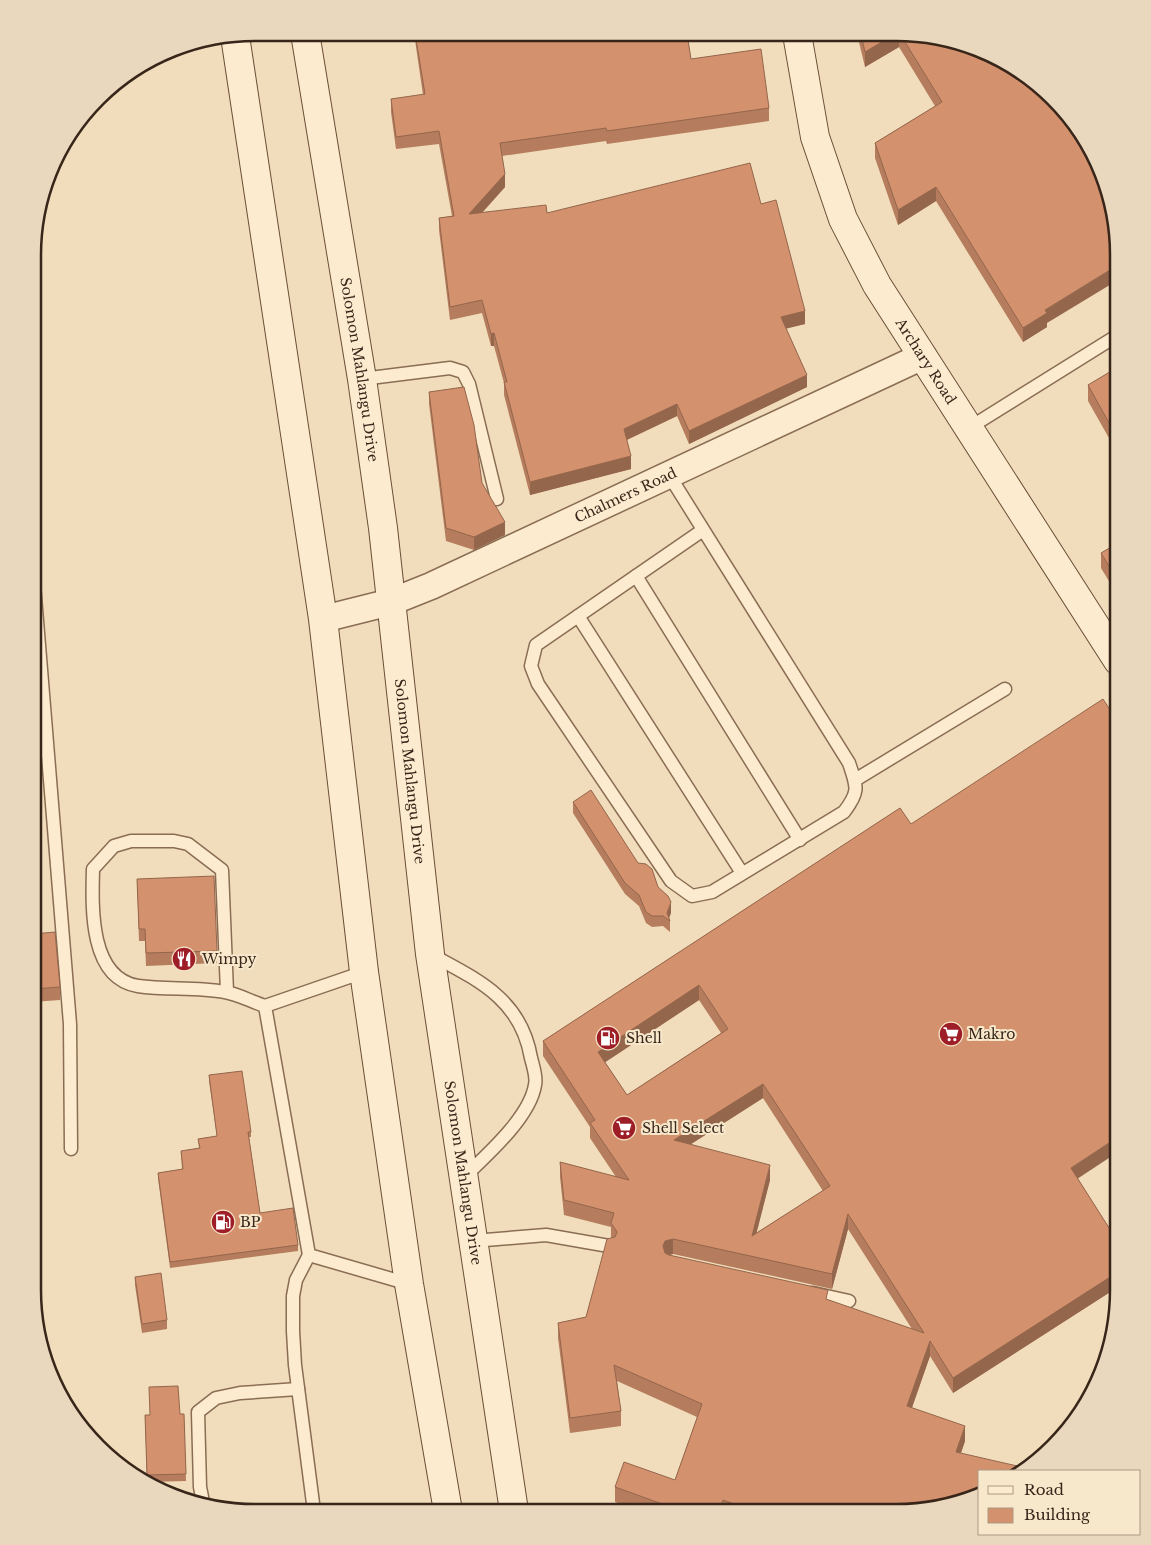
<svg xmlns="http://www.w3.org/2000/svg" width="1151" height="1545" viewBox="0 0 1151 1545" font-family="'Libre Baskerville',serif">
<rect width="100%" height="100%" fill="#f1ddbb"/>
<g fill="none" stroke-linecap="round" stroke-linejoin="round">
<g stroke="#8a6d54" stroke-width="15">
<g id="lane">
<polyline points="362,379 450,368 463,372 469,384 497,499"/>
<polyline points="969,428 1118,335"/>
<path d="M669 475 849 763C857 787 860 791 844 812L712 892 692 896 671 881 538 684 531 666 536 645 703 530"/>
<polyline points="636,576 800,840"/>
<polyline points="34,584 70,1024 71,1149"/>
<polyline points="578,616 742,873"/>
<polyline points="855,780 1005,689"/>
<path d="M430 954C478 980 521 999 531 1058 533 1066 537 1077 535 1085 530 1117 487 1155 464 1177"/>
<polyline points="364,972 265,1006 309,1255 409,1284"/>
<path d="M227 992 222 870 188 844 174 841H131L114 846 93 869C92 907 89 978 138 986 166 990 196 987 225 992 238 994 252 1002 265 1006"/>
<polyline points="473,1241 546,1235 609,1246"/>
<polyline points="309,1255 296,1280 293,1296 293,1331 295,1365 314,1511"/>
<polyline points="813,1293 849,1301"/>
<polyline points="203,1502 200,1487 198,1412 216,1398 240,1393 298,1389"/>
</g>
</g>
<g stroke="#8a6d54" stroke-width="29">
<g id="street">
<path id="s1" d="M323 619 391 602 431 586 923 356"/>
</g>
</g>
<g stroke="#6b4e37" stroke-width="30">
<g id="secondary">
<path id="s2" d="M305 33 362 379 383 528 430 954 514 1511"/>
<path id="s3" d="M797 34 815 137 843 219 877 285 1118 661"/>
<polyline points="235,36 323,619 364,972 409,1284 448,1511"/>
</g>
</g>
<use href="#lane" stroke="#fcebcf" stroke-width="12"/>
<use href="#street" stroke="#fcebcf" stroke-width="26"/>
<use href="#secondary" stroke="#fcebcf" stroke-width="28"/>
</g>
<g fill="#b57d5e" fill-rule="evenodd">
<polygon points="414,33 687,34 691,59 769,108 769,121 607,144 606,141 502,156 505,187 482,213 547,213 761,204 805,324 786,328 807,387 689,444 677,416 627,440 631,469 530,495 504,395 504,383 494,346 491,346 482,313 450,320 439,230 439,218 452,216 439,144 396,149 391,112 391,99 423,95"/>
<polygon points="857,34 925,34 1047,323 1047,327 1023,342 936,201 898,225 875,158 875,143 935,106 899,47 865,67"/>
<polygon points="1117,360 1118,360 1118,454 1088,401 1088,385 1117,368"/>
<polygon points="429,392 482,483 505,535 474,550 446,541 429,404"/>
<polygon points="1118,456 1118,488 1111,475 1111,460"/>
<polygon points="1118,543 1118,596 1101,568 1101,553"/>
<polygon points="573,802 638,863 658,887 671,913 669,918 670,921 670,932 663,926 652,927 646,923 639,906 625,894 573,813"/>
<path d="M900 808 1078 1179 1118 1242V1287L953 1393 930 1356 912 1408 965 1441 961 1453 896 1512H643L615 1502V1487L675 1480 697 1417 617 1381 621 1411V1426L570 1433 558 1338V1323L586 1317 611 1238V1227L564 1215 560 1177V1162L616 1177 590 1138V1127L543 1056V1041ZM699 1000 721 1033 627 1095 605 1062ZM763 1098 823 1191 756 1233 770 1180 691 1144ZM848 1229 912 1329 828 1300 669 1255 673 1254 832 1289Z"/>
<polygon points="137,879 217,951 217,963 146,966 145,941 139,941"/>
<polygon points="33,934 60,987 60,1000 33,1002"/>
<polygon points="209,1075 251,1132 251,1137 249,1137 260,1213 298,1245 298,1251 170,1268 158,1178 158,1173 182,1169 181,1151 199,1148 198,1139 217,1136 209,1081"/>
<polygon points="135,1277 167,1320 167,1329 142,1333 135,1285"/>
<polygon points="184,1414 186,1481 150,1482 147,1481 145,1415"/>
</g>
<g fill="#94664c">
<polygon points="895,34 899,34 899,47 865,67 865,52"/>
<polygon points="505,174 505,187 469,227 469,214"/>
<polygon points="936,187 936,201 898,225 898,210"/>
<polygon points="1118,265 1118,280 1047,323 1047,327 1023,342 1023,328 1045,310"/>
<polygon points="805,311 805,324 781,330 781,317"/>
<polygon points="494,333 494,346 491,346 491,334"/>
<polygon points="807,375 807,387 689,444 689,431"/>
<polygon points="677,404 677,416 624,441 624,429"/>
<polygon points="631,456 631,469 530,495 530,482"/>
<polygon points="505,522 505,535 474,550 474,537"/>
<polygon points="671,902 671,913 668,920 667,913"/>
<polygon points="699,985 699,1000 598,1067 598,1052"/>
<polygon points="763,1084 763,1098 674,1155 674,1140"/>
<polygon points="1118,1137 1118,1152 1071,1183 1071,1168"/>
<polygon points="770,1165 770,1180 752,1251 752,1236"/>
<polygon points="848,1214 848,1229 832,1289 832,1274"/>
<polygon points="673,1239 673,1254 665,1256 663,1246 665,1241"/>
<polygon points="1118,1272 1118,1287 953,1393 953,1378"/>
<polygon points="930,1341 930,1356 907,1421 907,1406"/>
<polygon points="965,1426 965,1441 956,1467 956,1452"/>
<polygon points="723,1500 723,1512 719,1512"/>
</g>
<g fill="#d3916d" stroke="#94664c" fill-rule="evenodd">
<polygon points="415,33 687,34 691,59 761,49 769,108 607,131 606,128 500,143 505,174 469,214 546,205 547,213 750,163 761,204 776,200 805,311 781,317 807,375 689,431 677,404 624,429 631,456 530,482 504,382 507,382 494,333 491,334 482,300 450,307 439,218 454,216 439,131 396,137 391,99 425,94"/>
<polygon points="861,34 895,34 865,52"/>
<polygon points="900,34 925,34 981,49 1031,78 1095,156 1118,255 1118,265 1045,310 1047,313 1023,328 936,187 898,210 875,143 942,102"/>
<polygon points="1118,367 1118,439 1088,385"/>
<polygon points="464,387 474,425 482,483 505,522 474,537 446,528 429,392"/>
<polygon points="1118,456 1118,472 1111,460"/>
<polygon points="1118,543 1118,581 1101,553"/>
<path d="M1103 699 1118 722V1137L1071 1168 1118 1242V1272L953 1378 930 1341 907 1406 965 1426 956 1452 1026 1468 1022 1471H980V1493L896 1512H813L798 1507 796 1512H756L723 1500 719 1512H678L679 1510 615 1487 624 1462 675 1480 702 1404 614 1365 621 1411 570 1418 558 1323 586 1317 607 1239 615 1237 617 1232 611 1223 614 1213 564 1200 560 1162 629 1180 590 1123 595 1120 543 1041 900 808 911 824ZM699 985 728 1029 627 1095 598 1052ZM763 1084 830 1186 752 1236 770 1165 674 1140ZM848 1214 924 1333 826 1299 828 1290 669 1255 665 1253 663 1246 665 1241 673 1239 832 1274Z"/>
<polygon points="591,790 638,863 646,864 652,869 658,887 668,896 671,902 667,913 670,921 663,916 652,916 646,912 639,895 625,883 573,802"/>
<polygon points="214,876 217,951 146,953 145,929 139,929 137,879"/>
<polygon points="55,932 60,987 33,989 33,934"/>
<polygon points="242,1071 251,1132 248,1132 260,1213 293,1208 298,1245 170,1262 158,1173 183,1169 181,1151 200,1148 198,1139 217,1136 209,1075"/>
<polygon points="161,1273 167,1320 142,1324 135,1277"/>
<polygon points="178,1386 180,1414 184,1414 186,1474 147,1475 145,1415 150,1415 149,1387"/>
</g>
<defs>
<g id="restaurant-disc" transform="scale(1.25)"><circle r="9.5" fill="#9e1e28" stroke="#f8e8cb"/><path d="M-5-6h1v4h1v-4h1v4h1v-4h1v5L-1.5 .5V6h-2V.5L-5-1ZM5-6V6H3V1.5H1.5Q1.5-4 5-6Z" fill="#fff"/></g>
<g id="supermarket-disc" transform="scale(1.25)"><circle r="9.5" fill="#9e1e28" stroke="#f8e8cb"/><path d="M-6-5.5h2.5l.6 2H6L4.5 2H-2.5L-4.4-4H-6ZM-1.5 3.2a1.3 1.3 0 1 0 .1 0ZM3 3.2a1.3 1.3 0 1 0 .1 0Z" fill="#fff"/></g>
<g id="fuel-disc" transform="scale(1.25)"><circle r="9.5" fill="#9e1e28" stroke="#f8e8cb"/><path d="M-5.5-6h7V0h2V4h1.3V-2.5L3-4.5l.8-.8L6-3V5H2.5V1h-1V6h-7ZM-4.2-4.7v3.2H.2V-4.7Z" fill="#fff"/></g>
</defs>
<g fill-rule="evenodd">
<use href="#restaurant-disc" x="184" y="959"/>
<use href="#supermarket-disc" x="951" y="1034"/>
<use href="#fuel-disc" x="608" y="1038"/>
<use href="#supermarket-disc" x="624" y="1128"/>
<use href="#fuel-disc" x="223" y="1222"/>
</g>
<g text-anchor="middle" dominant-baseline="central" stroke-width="4" stroke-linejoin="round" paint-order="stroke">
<g font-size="14" fill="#38261a" stroke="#f8e8cb">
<text stroke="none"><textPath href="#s3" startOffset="356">Archary Road</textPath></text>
<text stroke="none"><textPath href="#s2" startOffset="341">Solomon Mahlangu Drive</textPath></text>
<text stroke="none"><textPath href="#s1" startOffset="328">Chalmers Road</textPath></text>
<text stroke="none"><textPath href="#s2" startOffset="746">Solomon Mahlangu Drive</textPath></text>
<text stroke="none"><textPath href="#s2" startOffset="1151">Solomon Mahlangu Drive</textPath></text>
</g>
<g font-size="14" fill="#38261a" stroke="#f8e8cb" text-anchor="start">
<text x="202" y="959">Wimpy</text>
<text x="968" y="1034">Makro</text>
<text x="626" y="1038">Shell</text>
<text x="642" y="1128">Shell Select</text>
<text x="240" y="1222">BP</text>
</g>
</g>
<path d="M0 0H1151V1545H0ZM255 41H896A214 214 0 0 1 1110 255V1290A214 214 0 0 1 896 1504H255A214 214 0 0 1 41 1290V255A214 214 0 0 1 255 41Z" fill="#e9d8bd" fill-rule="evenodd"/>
<path fill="none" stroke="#38261a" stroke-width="2.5" d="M255 41H896A214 214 0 0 1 1110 255V1290A214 214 0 0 1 896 1504H255A214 214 0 0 1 41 1290V255A214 214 0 0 1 255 41Z"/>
<rect x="978" y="1470" width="162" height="65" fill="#f8e8cb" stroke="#ab9a84"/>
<rect x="988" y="1486" width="25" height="8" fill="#fcebcf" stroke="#ab9a84"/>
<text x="1024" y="1495" font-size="15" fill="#38261a">Road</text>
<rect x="988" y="1508" width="25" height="15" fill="#d3916d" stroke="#ab9a84"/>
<text x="1024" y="1520" font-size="15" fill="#38261a">Building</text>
</svg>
